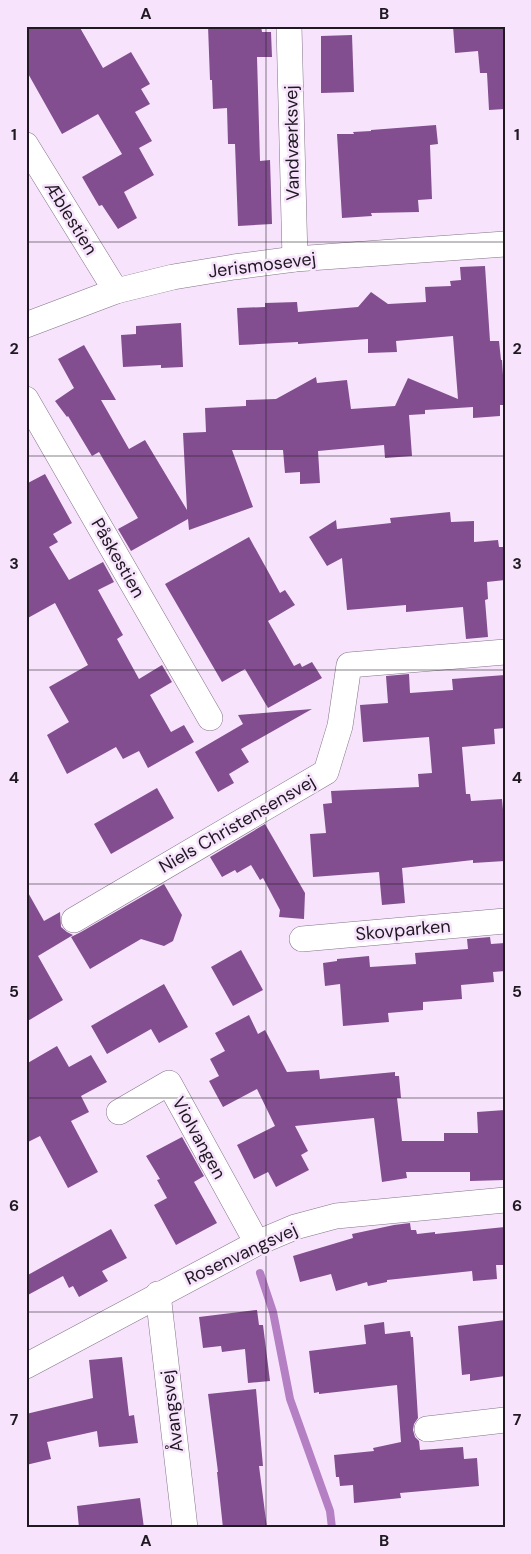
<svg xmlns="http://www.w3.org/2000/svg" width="531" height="1554" viewBox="0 0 531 1554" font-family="'DM Sans',sans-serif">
<rect width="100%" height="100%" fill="#f7e4fc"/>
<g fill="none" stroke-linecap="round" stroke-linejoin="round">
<polyline stroke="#b57fc3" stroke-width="8" points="260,1273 273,1312 290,1399 330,1511 332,1528"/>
</g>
<g fill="#824e8f">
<polygon points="26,26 79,26 103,68 131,52 150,84 141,89 150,104 135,112 152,141 139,148 154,175 124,192 137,218 118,229 102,205 99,206 82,177 122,154 98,114 62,134 26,70"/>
<polygon points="208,26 261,26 262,32 271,32 272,57 257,57 260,161 270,160 272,224 238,226 235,144 228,144 227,108 213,109 212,80 210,80"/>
<polygon points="453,26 505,26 505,109 489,110 487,73 480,73 478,51 455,53"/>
<polygon points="352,35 354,92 321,93 321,36"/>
<polygon points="436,125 438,144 430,145 432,199 418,200 419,212 371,213 372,216 342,218 337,134 354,134 353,132 371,131 371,130"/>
<polygon points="485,266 490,341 499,341 501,360 502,360 505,405 500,405 500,416 473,418 473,407 425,410 425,414 409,415 412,456 385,458 384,445 318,451 320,483 300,484 300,472 285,473 283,450 232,450 253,507 189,530 188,519 131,551 118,529 138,518 99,452 92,456 68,416 67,417 55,401 74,388 58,359 84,345 116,400 101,400 129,449 145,440 187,510 183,433 206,432 205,408 246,406 246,400 276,399 316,377 317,383 347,380 351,409 395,406 408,378 458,399 453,336 396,341 397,352 368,353 368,339 298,344 298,342 239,345 237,308 265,307 265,303 297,302 298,312 358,307 371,292 388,304 426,302 425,287 451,286 450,281 461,280 460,267"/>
<polygon points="181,323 183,367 161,368 161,365 123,367 121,335 136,334 136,326"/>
<polygon points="45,474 72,523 53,534 58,542 49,547 69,580 103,562 114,582 98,590 123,635 117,639 139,679 162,665 172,682 150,695 171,732 184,725 194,742 148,768 139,751 123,759 116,747 67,774 47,735 69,722 49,687 88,665 55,603 26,619 26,484"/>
<polygon points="450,512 451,522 474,521 474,542 498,540 499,547 505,547 505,580 487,582 488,599 485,600 488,637 466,639 463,607 406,612 406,605 347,610 342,558 327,566 309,537 336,520 337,529 391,523 390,518"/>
<polygon points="249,537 280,593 285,590 295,605 268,621 294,666 300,663 302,667 312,662 322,678 268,708 245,669 222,682 165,584"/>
<polygon points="409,674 410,693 453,690 452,679 505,675 505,728 494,729 495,744 462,747 466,794 470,794 471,801 502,799 505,831 505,861 473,863 473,860 402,868 405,903 382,905 379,872 313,877 310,834 326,833 323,804 332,803 331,791 419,787 418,774 432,773 429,737 363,742 360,705 388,703 386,676"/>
<polygon points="312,709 241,749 249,762 229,774 234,783 218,792 195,752 243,724 238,715"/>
<polygon points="157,788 174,818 111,854 94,824"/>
<polygon points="265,824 305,893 304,919 279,917 280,910 263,878 260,880 251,865 237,873 235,870 222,877 210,857"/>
<polygon points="164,884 182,915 173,941 164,946 141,939 90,969 71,937 81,932"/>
<polygon points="26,889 44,921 60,912 61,927 67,932 73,935 38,956 63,1000 26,1022"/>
<polygon points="490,937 491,944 505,943 505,971 493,972 494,982 461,985 462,999 423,1002 423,1010 388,1013 389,1022 343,1026 340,984 325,986 323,963 337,961 337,959 369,956 370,967 416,964 415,953 468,949 467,939"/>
<polygon points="241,950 263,990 233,1006 211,967"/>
<polygon points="164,984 188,1027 159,1043 151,1029 107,1054 91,1026"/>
<polygon points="249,1015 258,1034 265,1030 287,1072 319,1070 320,1079 395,1072 395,1076 399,1076 401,1098 397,1098 402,1141 444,1141 444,1133 478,1133 477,1112 505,1110 505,1180 470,1181 470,1172 406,1172 407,1178 382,1182 374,1118 295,1126 308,1151 301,1155 309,1170 276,1187 268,1172 254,1179 237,1145 275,1126 257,1089 223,1107 209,1081 219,1076 210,1059 225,1051 215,1033"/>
<polygon points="57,1046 69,1067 91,1055 107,1082 81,1096 89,1112 71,1121 98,1172 68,1188 40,1136 26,1143 26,1064"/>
<polygon points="182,1137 204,1176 194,1182 217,1223 176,1245 154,1205 167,1198 157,1180 160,1179 146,1156"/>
<polygon points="410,1223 411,1230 416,1230 417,1234 435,1232 435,1234 505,1227 505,1265 496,1265 497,1279 473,1281 472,1271 387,1280 387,1282 368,1286 367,1282 336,1291 331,1274 300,1282 293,1256 353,1238 352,1234 394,1225"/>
<polygon points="111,1229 127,1258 102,1271 108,1281 79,1297 73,1286 69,1288 63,1276 26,1296 26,1276"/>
<polygon points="257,1310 259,1325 263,1325 270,1381 248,1383 245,1349 222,1352 221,1346 203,1348 199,1317"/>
<polygon points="505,1320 505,1376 470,1381 470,1374 462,1375 458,1326"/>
<polygon points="384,1322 385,1334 410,1331 411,1337 413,1337 418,1418 414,1424 413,1430 415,1437 419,1441 420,1450 463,1447 464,1459 477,1458 479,1486 400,1493 401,1498 354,1503 353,1485 340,1486 339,1477 336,1477 334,1455 374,1451 373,1448 401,1442 397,1385 319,1394 319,1392 314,1393 309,1351 366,1344 364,1325"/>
<polygon points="122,1357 129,1416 134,1415 138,1443 99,1447 97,1431 47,1442 51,1459 26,1465 26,1414 93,1398 89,1360"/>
<polygon points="256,1389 263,1466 259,1466 267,1528 223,1528 217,1472 218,1472 208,1394"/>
<polygon points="140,1498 144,1528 79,1528 77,1506"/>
</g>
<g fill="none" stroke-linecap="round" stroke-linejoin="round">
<g stroke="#847389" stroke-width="26">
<g id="minor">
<polyline points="289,26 295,259"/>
<polyline points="26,145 116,291"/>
<polyline points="26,325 116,291 173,277 234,267 295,259 505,244"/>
<polyline points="26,399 210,718"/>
<polyline points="74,920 326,772 340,726 349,665 505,652"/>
<polyline points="302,939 505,921"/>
<polyline points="119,1112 169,1083 257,1243"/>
<polyline points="158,1294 185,1528"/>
<polyline points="26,1366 257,1243 295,1227 336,1216 505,1200"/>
<polyline points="427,1429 505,1420"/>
</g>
</g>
<use href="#minor" stroke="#fff" stroke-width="25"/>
</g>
<path fill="none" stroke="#201922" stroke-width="1" stroke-opacity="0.55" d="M266 26V1528M26 242H505M26 456H505M26 670H505M26 884H505M26 1098H505M26 1312H505"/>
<g text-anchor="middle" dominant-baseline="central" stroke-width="5" stroke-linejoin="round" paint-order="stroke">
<g font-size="18" fill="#201922" stroke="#f7e4fc">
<text transform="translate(292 143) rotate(-91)">Vandværksvej</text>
<text transform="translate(71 218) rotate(58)">Æblestien</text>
<text transform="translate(262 265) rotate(-7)">Jerismosevej</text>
<text transform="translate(118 558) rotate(60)">Påskestien</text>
<text transform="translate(237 824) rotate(-30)">Niels Christensensvej</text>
<text transform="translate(403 930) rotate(-5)">Skovparken</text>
<text transform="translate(199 1138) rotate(61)">Violvangen</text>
<text transform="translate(241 1254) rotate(-25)">Rosenvangsvej</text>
<text transform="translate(172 1411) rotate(-97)">Åvangsvej</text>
</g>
</g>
<rect width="531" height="1554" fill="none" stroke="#f7e4fc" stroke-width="55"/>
<rect x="28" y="28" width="476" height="1498" fill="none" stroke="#201922" stroke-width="2"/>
<g font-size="16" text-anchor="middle" font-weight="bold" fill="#201922">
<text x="146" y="19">A</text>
<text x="384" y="19">B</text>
<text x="14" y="140">1</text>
<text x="517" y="140">1</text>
<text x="14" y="354">2</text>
<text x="517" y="354">2</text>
<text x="14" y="569">3</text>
<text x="517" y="569">3</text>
<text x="14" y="783">4</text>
<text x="517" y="783">4</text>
<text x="14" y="997">5</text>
<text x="517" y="997">5</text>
<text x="14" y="1211">6</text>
<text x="517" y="1211">6</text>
<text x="14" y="1425">7</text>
<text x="517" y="1425">7</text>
<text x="146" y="1546">A</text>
<text x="384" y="1546">B</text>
</g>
</svg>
